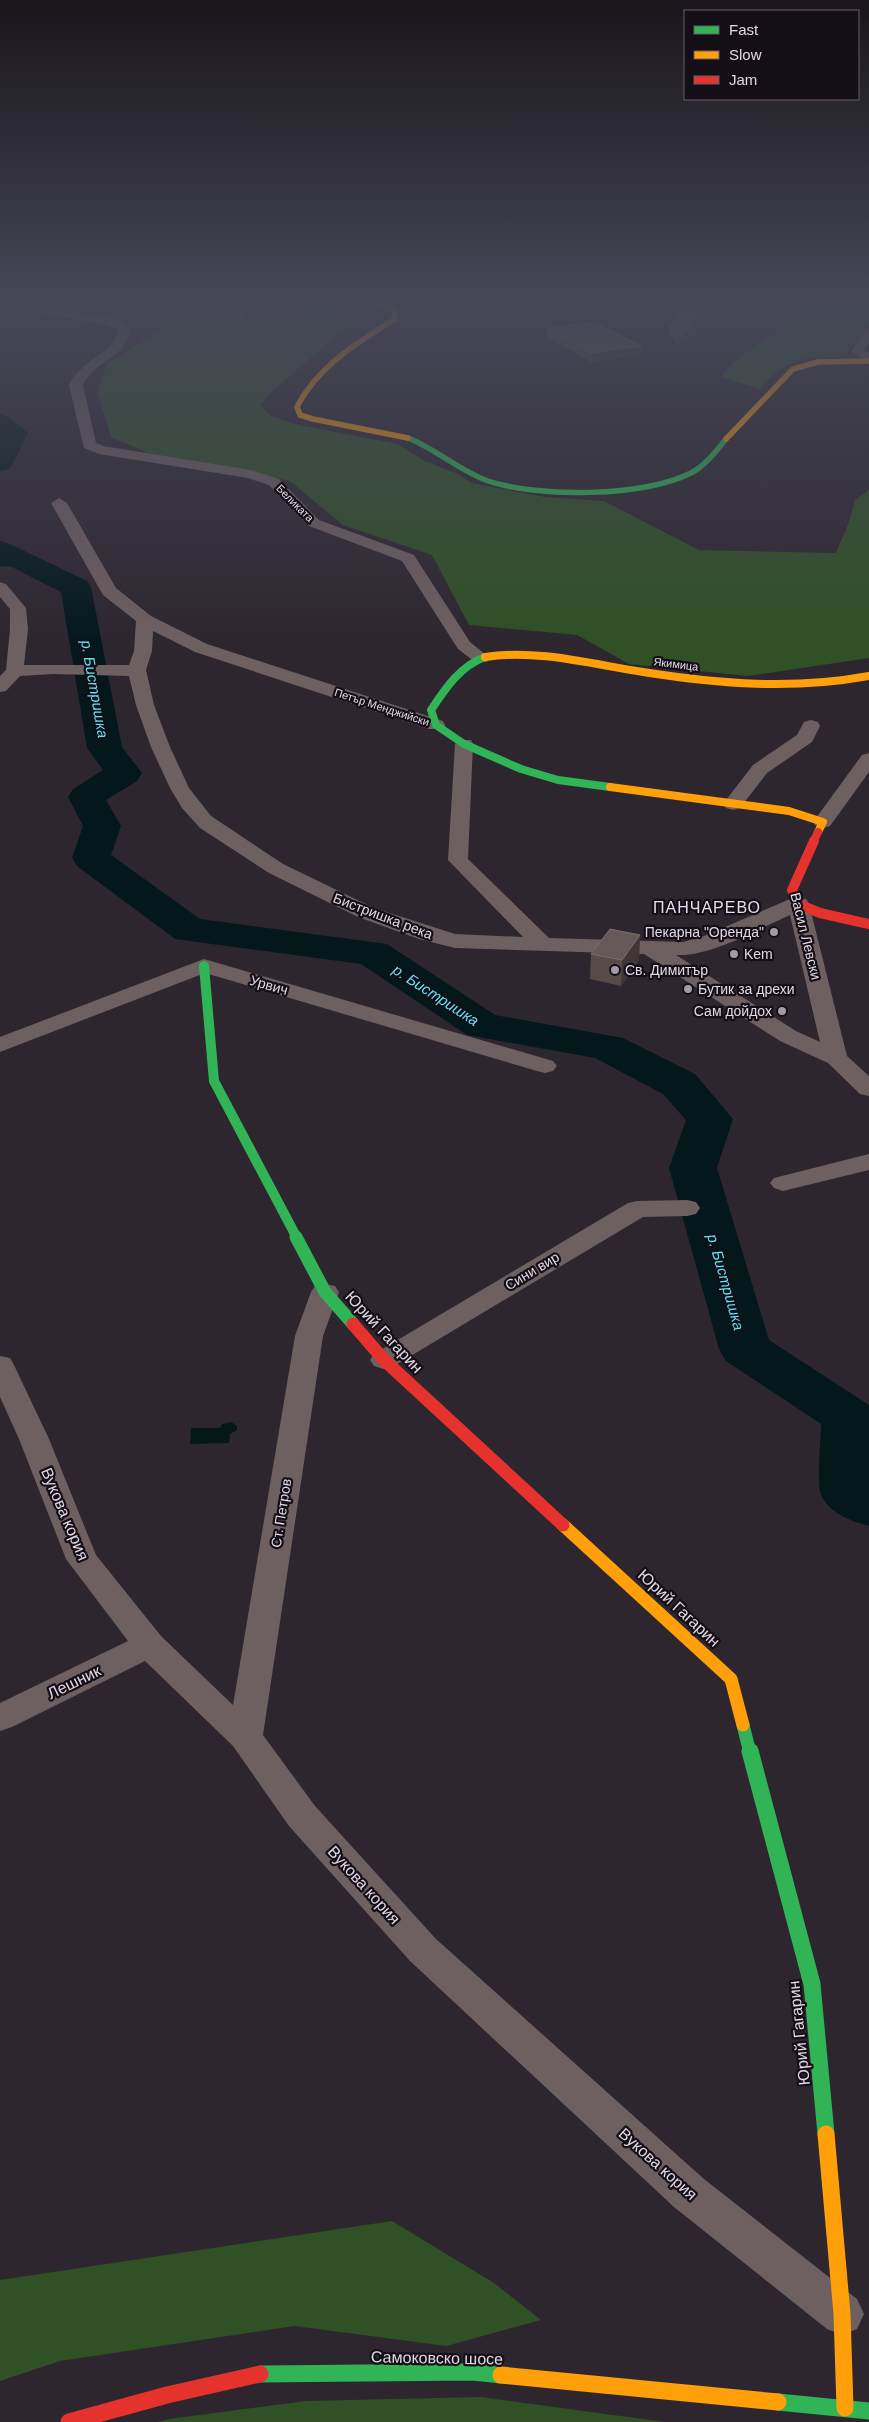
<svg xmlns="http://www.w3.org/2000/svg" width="869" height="2422" viewBox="0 0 869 2422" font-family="Helvetica,sans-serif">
<rect width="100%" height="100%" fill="#2d262f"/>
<g fill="#305025">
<polygon points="799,305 869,305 869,323 845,356 803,359 779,369 760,389 721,377 732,363 788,323"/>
<polygon points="209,314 270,320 346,315 356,324 337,335 269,394 260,405 271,416 294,424 397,444 425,461 458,474 472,483 545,497 604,501 699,550 836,553 849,522 855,500 869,490 869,658 748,676 629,664 577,635 469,625 432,555 343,525 290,481 221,466 158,457 111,437 97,390 107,364 158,331 178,327"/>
<polygon points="392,2221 494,2283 541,2320 446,2346 295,2326 60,2361 0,2381 0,2280"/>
<polygon points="481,2397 665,2422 158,2422 169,2419 306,2401"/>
</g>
<polygon fill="#04181c" points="231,1422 237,1426 237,1430 230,1434 229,1443 190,1444 191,1428 220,1428 222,1424"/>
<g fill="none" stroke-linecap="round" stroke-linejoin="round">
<polyline stroke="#04181c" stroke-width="5" points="0,564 30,564"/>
<g fill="#04181c" fill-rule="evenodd">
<polygon points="0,414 9,417 28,433 10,469 0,471"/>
<path d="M0 541 10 544 87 581 91 587 122 747 142 773 137 781 106 800 121 826 111 855 200 919 387 944 495 1015 623 1038 695 1074 733 1119 717 1168 769 1340 869 1405V1526C851 1521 825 1512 820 1491 817 1480 821 1438 821 1424L726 1361 719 1349 669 1168 686 1120 663 1094 595 1058 467 1035 361 964 175 939 77 866 72 858 83 826 68 797 73 789 103 770 87 748 61 592 0 561Z"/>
</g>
<g fill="#6e5f61" fill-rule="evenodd">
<polygon points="0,305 14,305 0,314"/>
<path d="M47 305H61L57 309 115 319 130 329C127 358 93 361 83 385L96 443 103 446 251 470 279 479 319 520 414 555 470 642 490 658 487 662H475L458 649 402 561 309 526 269 485 248 478 99 454 84 448 69 385C81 359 115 353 118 331L108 325 43 314 41 311Z"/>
<polygon points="235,305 247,305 241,318 233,318 231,315"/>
<polygon points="869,328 869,343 864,350 869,352 869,361 851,352 865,329"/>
<path d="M59 498 67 503 116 588 151 616 207 644 443 721 445 725 443 729H429L195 652 153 631 152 651 146 670 154 705 170 747 189 788 211 816 283 864 374 908 455 934 523 937 448 860 455 744 457 740H471L473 744 468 859 549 938 683 942 704 936 790 899 798 898 806 899 809 904 847 1056 869 1076V1096L860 1094 828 1063 780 1041 644 954 455 948 419 939 358 917 269 873 200 828 182 808 170 788 151 747 136 705 129 676 53 674 20 676 6 691 0 692V676L6 670 10 629V609L0 597V582L6 584 26 608 28 629 24 665H129L134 651 136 621 103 595 51 503ZM790 915 820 1042 796 1031 676 955C711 957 758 929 790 915Z"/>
<polygon points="811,720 818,722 820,726 812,742 767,773 740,808 733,810 726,808 723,804 753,765 797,735 804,722"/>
<polygon points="869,753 869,772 830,826 823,828 816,826 813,822 816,818 862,755"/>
<polygon points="204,959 553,1061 557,1066 553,1071 545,1073 537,1071 205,973 0,1052 0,1037"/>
<polygon points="869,1154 869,1170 783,1191 774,1188 770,1183 774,1178"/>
<polygon points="687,1200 696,1202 700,1208 696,1214 687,1216 643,1217 394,1366 384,1369 374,1366 370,1360 374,1354 628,1203 637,1201"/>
<polygon points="325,1284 335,1286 339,1292 323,1336 263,1735 315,1806 436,1939 704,2179 857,2299 864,2314 857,2329 842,2335 827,2329 674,2207 410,1961 289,1826 233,1746 145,1661 12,1727 0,1731 0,1703 128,1641 66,1559 19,1439 0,1397 0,1356 10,1358 14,1365 49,1439 96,1555 161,1636 233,1705 295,1336 311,1292 315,1286"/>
</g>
<path stroke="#30b455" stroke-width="5.5" d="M408 438C436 449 460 471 488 481 540 498 642 497 691 473 705 466 716 451 726 439"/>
<path stroke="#30b455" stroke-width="8" d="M485 657C460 666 445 689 431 710L436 725 464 744 521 769 558 780 610 787"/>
<polyline stroke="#30b455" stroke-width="10" points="204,966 214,1081 297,1238"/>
<g stroke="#30b455" stroke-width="13">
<polyline points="296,1237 325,1292 353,1324"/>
<polyline points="743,1725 750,1753"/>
</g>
<g stroke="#30b455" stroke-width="17">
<polyline points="750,1751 812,1984 826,2134"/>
<polyline points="260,2374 473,2372 501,2375"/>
<polyline points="778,2402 869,2411"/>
</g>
<g stroke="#ff9f0a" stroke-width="5.5">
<path d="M378 305 395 311V319C358 342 317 367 297 407L300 415 313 419 408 438"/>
<polyline points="726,439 793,369 818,362 869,361"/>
</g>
<g stroke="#ff9f0a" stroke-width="8">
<path d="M485 657C537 649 591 664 643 672 719 684 793 690 869 676"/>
<polyline points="610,787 789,811 823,822 818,832"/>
</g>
<polyline stroke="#ff9f0a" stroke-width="13" points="563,1525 731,1679 743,1725"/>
<g stroke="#ff9f0a" stroke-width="17">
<polyline points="826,2134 842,2314 845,2408"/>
<polyline points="501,2375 778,2402"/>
</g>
<polyline stroke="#e5322d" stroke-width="8" points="813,843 818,832"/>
<polyline stroke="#e5322d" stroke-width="10" points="814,841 792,890 798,904 820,913 869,924"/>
<polyline stroke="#e5322d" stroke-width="13" points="353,1324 384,1360 563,1525"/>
<polyline stroke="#e5322d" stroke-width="17" points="69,2422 167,2395 260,2374"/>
</g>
<g fill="#574a49">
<polygon points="688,305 725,305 679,346 669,335 669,326"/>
<polygon points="547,328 641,346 640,355 592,362 547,337"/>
<polygon points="640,935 639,960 621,986 590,979 591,954"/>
</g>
<g fill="#403537">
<polygon points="715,305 725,305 679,346 679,337"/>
<polygon points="641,346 640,355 592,362 592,353"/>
<polygon points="640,935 639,960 621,986 622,960"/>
</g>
<g fill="#665959" stroke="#796d6f">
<polygon points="688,305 715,305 679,337 669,326"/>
<polygon points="595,322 641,346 592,353 547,328"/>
<polygon points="610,929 640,935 622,960 591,954"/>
</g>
<linearGradient id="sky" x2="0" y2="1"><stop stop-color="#19151a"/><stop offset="0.47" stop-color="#464758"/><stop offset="1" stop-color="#464758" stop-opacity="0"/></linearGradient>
<rect width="869" height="644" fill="url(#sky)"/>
<g fill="#a29aa5" stroke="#140e16" stroke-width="2">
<circle cx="774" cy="932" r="5"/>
<circle cx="734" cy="954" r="5"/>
<circle cx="615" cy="970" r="5"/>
<circle cx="688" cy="989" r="5"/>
<circle cx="782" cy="1011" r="5"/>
</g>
<g text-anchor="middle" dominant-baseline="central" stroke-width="4.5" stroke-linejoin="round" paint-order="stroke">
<g font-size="11" fill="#e1d8e4" stroke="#140e16">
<text transform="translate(295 503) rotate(45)">Беликата</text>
<text transform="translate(676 664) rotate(7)">Якимица</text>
<text transform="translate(382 707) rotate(18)">Петър Менджийски</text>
</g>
<g font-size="14" fill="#e1d8e4" stroke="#140e16">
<text transform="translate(383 916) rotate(21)">Бистришка река</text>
<text transform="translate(806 936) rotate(76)">Васил Левски</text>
<text transform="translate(269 985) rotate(16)">Урвич</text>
<text transform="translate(532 1271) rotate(-31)">Сини вир</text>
<text transform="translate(281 1513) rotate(-81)">Ст. Петров</text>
</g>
<g font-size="14" fill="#e1d8e4" stroke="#140e16" text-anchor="start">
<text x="764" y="932" text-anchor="end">Пекарна "Оренда"</text>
<text x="744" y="954">Kem</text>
<text x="625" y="970">Св. Димитър</text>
<text x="698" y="989">Бутик за дрехи</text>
<text x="772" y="1011" text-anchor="end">Сам дойдох</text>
</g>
<g font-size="15" font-style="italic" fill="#5be7f8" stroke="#140e16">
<text transform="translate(95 689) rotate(80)">р. Бистришка</text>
<text transform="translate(436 995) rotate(33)">р. Бистришка</text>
<text transform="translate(726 1282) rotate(74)">р. Бистришка</text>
</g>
<g font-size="16" letter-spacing="1" fill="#ebd9f1" stroke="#140e16">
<text x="707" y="907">ПАНЧАРЕВО</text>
</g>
<g font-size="16" fill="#e1d8e4" stroke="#140e16">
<text transform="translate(384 1332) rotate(47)">Юрий Гагарин</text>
<text transform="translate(65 1514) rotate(67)">Вукова кория</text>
<text transform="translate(679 1608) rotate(43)">Юрий Гагарин</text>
<text transform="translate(74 1682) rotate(-26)">Лешник</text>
<text transform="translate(364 1885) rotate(48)">Вукова кория</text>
<text transform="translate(799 2033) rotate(-96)">Юрий Гагарин</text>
<text transform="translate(658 2164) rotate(42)">Вукова кория</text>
<text transform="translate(437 2358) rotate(1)">Самоковско шосе</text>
</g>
</g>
<rect x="684" y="10" width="175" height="90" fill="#140e16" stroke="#665f68"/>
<rect x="694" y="26" width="25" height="8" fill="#30b455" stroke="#665f68"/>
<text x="729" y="35" font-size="15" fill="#e1d8e4">Fast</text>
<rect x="694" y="51" width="25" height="8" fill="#ff9f0a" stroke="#665f68"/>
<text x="729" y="60" font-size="15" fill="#e1d8e4">Slow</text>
<rect x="694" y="76" width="25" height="8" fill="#e5322d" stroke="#665f68"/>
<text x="729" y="85" font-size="15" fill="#e1d8e4">Jam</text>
</svg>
